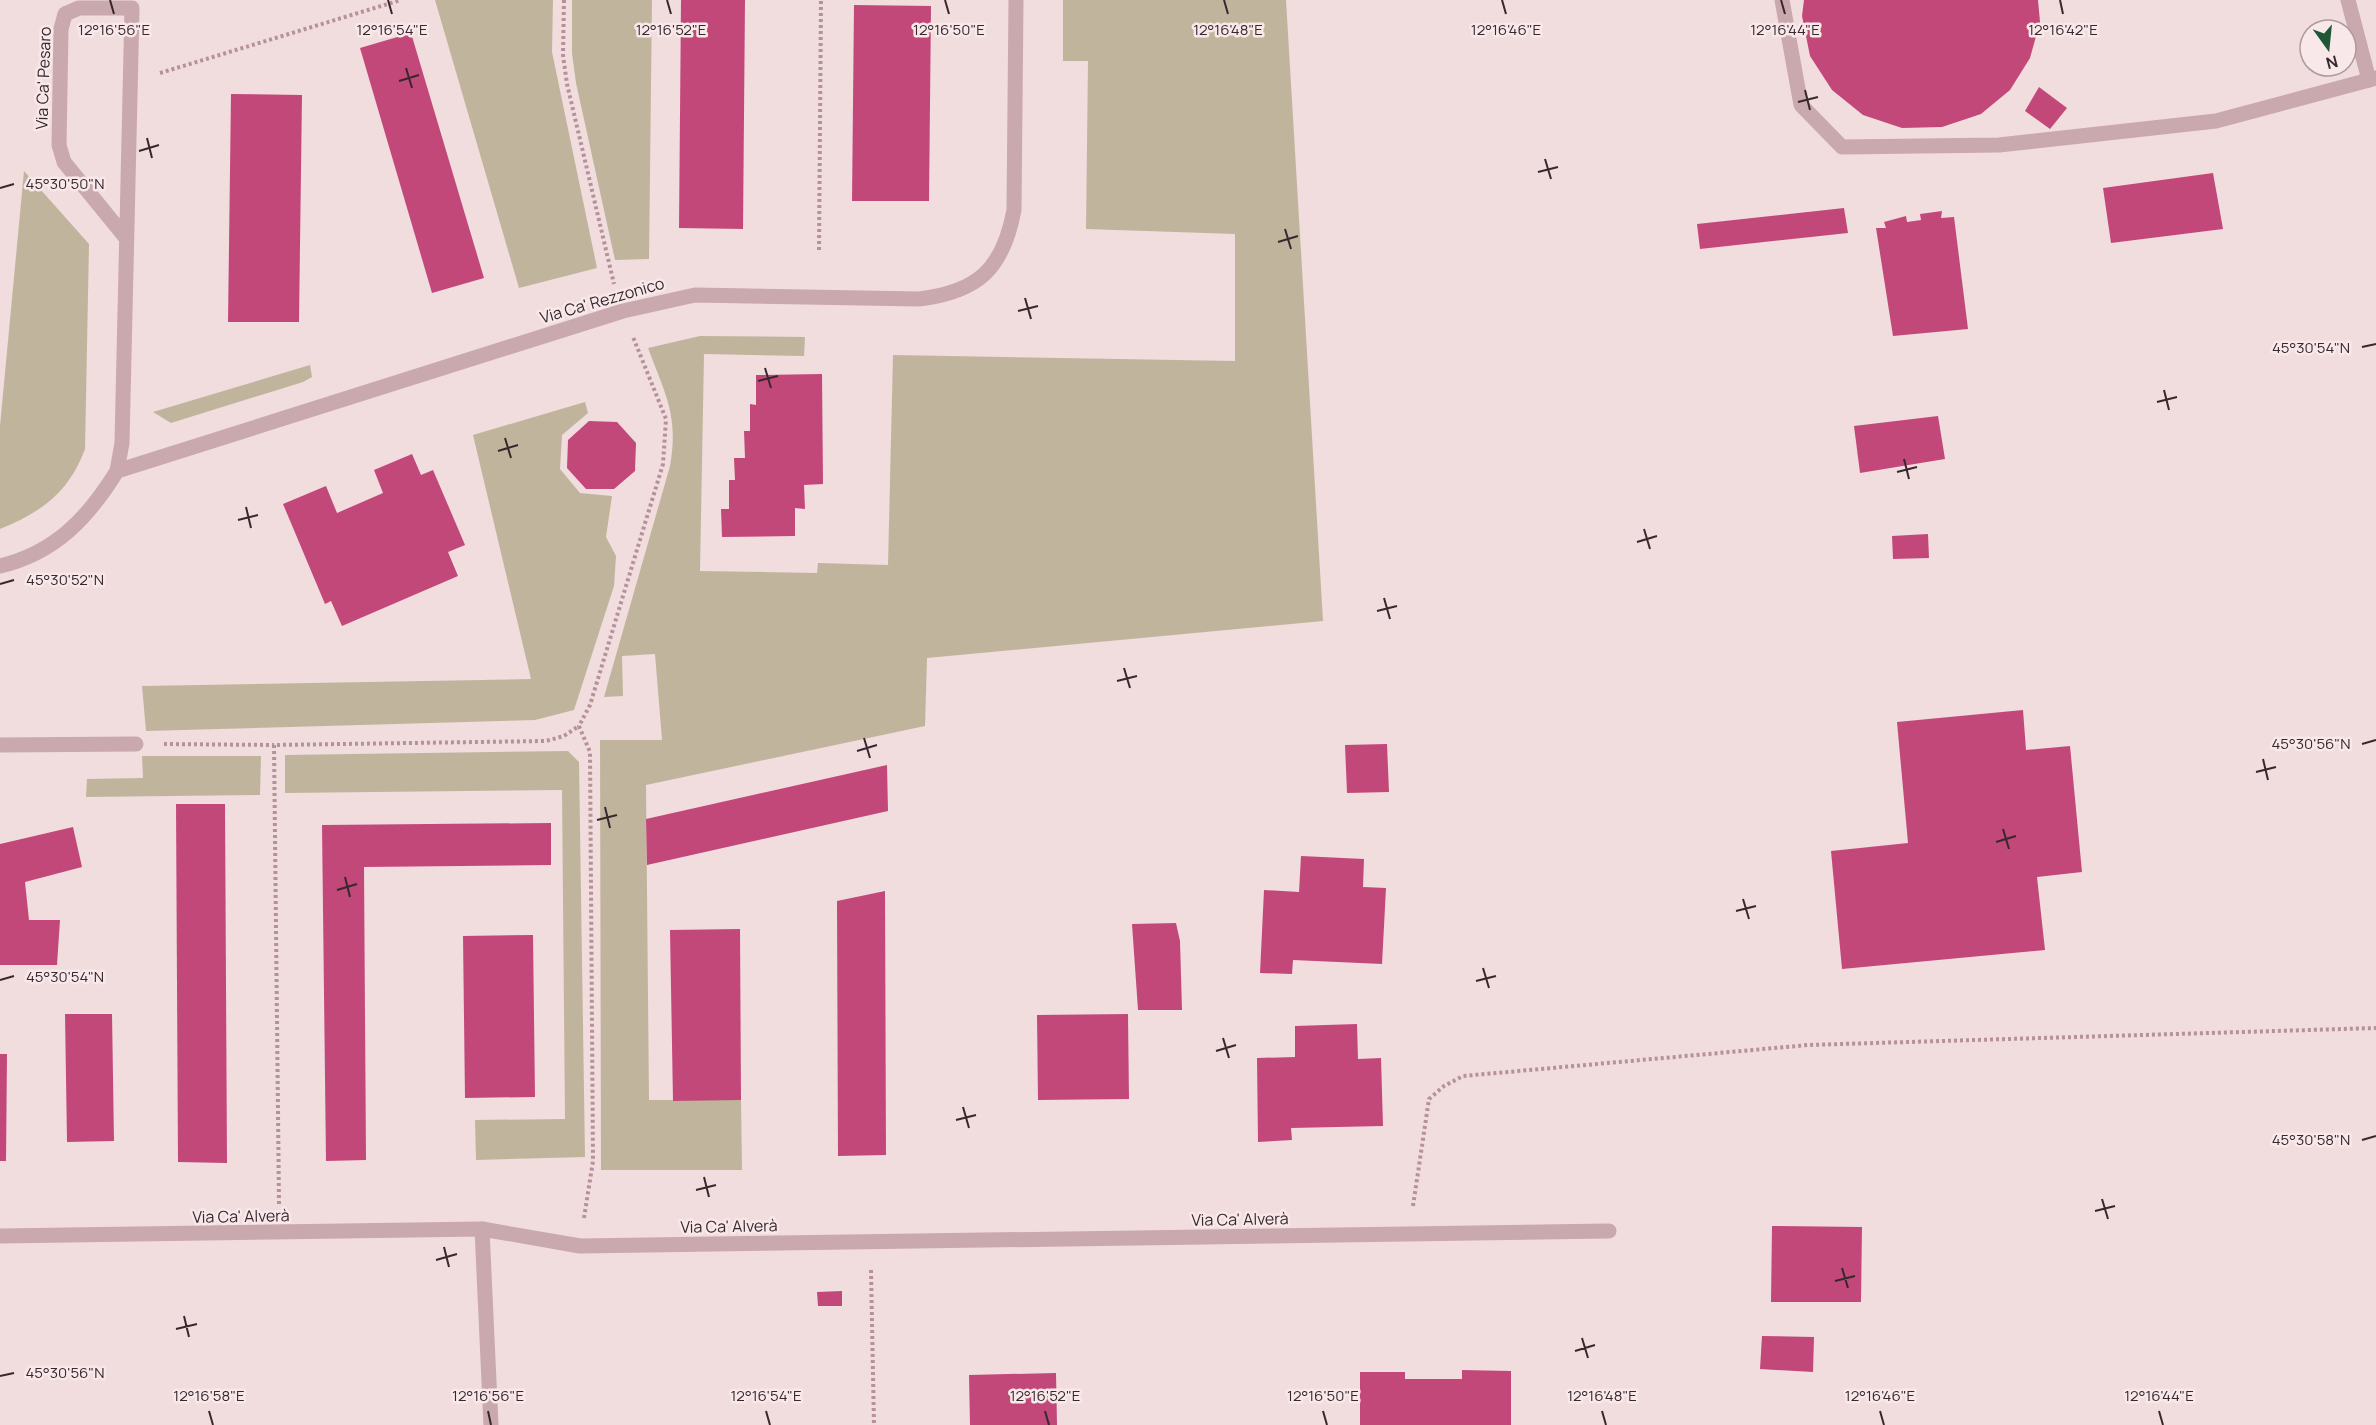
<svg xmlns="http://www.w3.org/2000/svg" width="2376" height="1425" viewBox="0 0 2376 1425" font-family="Manrope,sans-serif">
<rect width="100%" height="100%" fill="#f1dcde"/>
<g fill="#c0b59c">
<polygon points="435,0 553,0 552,52 597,268 519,288"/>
<polygon points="572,0 652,0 649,259 615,260 576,83 572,53"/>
<path d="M1063 0H1286L1323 621 927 658 925 726 646 785 649 1100H741L742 1170H601L600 740H662L655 654 622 656 623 696 604 697 670 466C679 415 665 394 648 348L700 336 805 337 804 356 704 354 700 571 817 573 818 563 888 565 893 355 1235 361V234L1086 229 1088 61H1063Z"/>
<path d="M24 171 89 244 85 449C69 492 42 512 0 529V426Z"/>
<polygon points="310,365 312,377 303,382 171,423 153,412"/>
<polygon points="585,402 588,413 562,435 560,469 580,493 612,496 606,537 616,556 614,586 574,710 535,720 146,731 142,686 531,679 473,435"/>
<polygon points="568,751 579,762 585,1157 476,1160 475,1120 565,1119 562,790 285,793 285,755"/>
<polygon points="142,756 261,756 260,795 86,797 87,779 143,778"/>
</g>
<g fill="#c3487a">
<polygon points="681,0 745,0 743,229 679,228"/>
<polygon points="1804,0 2038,0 2040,22 2030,58 2010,90 1981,114 1942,127 1902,128 1863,115 1832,90 1810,56 1802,16"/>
<polygon points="854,5 931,6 929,201 852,201"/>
<polygon points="411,33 484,278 432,293 360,48"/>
<polygon points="2039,87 2067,108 2050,129 2025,111"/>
<polygon points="231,94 302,95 299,322 228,322"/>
<polygon points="2213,173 2223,229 2111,243 2103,188"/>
<polygon points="1844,208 1848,233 1700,249 1697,224"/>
<polygon points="1942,211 1941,218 1954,217 1968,329 1893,336 1876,228 1886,228 1884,222 1906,216 1907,222 1921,220 1920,214"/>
<polygon points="822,374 823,484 804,485 805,509 795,508 795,536 722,537 721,509 729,509 729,480 735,480 734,458 745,458 744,431 750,431 750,404 756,405 756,375"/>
<polygon points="1938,416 1945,459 1860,473 1854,426"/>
<polygon points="589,421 617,422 636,443 635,471 614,489 586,489 567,468 568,440"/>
<polygon points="412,454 421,475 433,470 465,545 448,552 458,576 342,626 331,601 325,604 283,504 326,486 337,513 383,493 374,470"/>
<polygon points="1928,534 1929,558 1893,559 1892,536"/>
<polygon points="2023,710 2026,750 2070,746 2082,872 2037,877 2045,950 1842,969 1831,851 1908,843 1897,722"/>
<polygon points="1387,744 1389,792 1347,793 1345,745"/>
<polygon points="887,765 888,811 647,865 646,819"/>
<polygon points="176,804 225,804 227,1163 178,1162"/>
<polygon points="551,823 551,865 364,867 366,1160 326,1161 322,825"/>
<polygon points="73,827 82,867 25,882 29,920 60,920 57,965 0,965 0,844"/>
<polygon points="1301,856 1364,859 1363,887 1386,888 1382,964 1293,960 1292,974 1260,973 1264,890 1299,892"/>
<polygon points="885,891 886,1155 838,1156 837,901"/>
<polygon points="1176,923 1180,941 1182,1010 1138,1010 1132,924"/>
<polygon points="740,929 741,1100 673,1101 670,930"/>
<polygon points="533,935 535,1097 465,1098 463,936"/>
<polygon points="65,1014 112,1014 114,1141 67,1142"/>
<polygon points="1128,1014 1129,1099 1038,1100 1037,1015"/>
<polygon points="1357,1024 1358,1059 1381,1058 1383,1126 1291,1128 1292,1140 1258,1142 1257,1058 1295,1057 1295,1026"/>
<polygon points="0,1054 7,1054 6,1161 0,1161"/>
<polygon points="1772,1226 1862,1227 1861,1302 1771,1302"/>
<polygon points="842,1291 842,1306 818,1306 817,1292"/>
<polygon points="1762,1336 1814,1337 1813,1372 1760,1369"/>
<polygon points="1462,1370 1511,1371 1511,1425 1360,1425 1360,1372 1405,1372 1405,1379 1462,1379"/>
<polygon points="1056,1373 1057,1425 970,1425 969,1375"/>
</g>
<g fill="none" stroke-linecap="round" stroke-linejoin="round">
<g stroke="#b5929a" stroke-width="4" stroke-dasharray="3 3" stroke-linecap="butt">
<polyline points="564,0 563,55 567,84 614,284"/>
<polyline points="160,73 401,0"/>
<polyline points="819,250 821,0"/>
<polyline points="164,744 274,745"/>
<polyline points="279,1204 274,745 546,741 564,736 579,726"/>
<polyline points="1413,1206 1429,1099 1444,1086 1463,1076 1808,1045 2376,1028"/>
<polyline points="584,1218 593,1161 590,752 579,726 590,705 663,464 666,419 633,337"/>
<polyline points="871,1270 874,1425"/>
</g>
<g stroke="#c9a8ae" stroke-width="15">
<polyline points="1782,0 1801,105 1842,147 1999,145 2216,121 2369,80"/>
<polyline points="2348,0 2369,80 2376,78"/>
<polyline points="0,745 136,744"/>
</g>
<g stroke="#c9a8ae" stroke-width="15">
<polyline points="117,471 122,443 132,8 79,8 65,14 61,29 59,145 64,162 126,238"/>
<path d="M0 566C55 553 88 518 117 471L623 311 695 295 919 299C978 292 1003 269 1014 210L1016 0"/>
<polyline points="482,1229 491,1425"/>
<polyline points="0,1236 482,1229 580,1246 1609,1231"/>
</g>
</g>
<path fill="none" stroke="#36282d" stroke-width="2" d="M110 0 114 14M388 0 392 14M667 0 671 14M945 0 949 14M1224 0 1228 14M1502 0 1506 14M1781 0 1785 14M2060 0 2063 14M406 68 412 88M399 81 419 75M1805 90 1810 110M1798 102 1818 97M147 138 152 158M139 151 159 145M1545 159 1551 179M1538 172 1558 167M0 188 14 184M1285 229 1291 249M1278 242 1298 236M1025 298 1031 319M1018 311 1038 306M2362 347 2376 344M765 368 771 388M758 381 778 376M2164 390 2169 410M2157 402 2177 397M505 438 511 458M498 451 518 445M1904 459 1909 479M1897 472 1917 467M246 507 251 528M238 520 258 515M1644 529 1650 549M1637 542 1657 536M0 584 14 580M1384 598 1390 619M1377 611 1397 606M1124 668 1130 688M1117 681 1137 676M864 738 870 758M2362 744 2376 740M857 751 877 745M2263 759 2268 780M2256 772 2276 767M605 807 610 828M597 820 617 815M2003 829 2009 849M1996 842 2016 836M345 877 350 897M337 890 357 884M1743 899 1749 919M1736 911 1756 906M1483 968 1489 988M0 980 14 976M1476 981 1496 976M1223 1038 1229 1058M1216 1051 1236 1045M963 1107 969 1128M956 1120 976 1115M2362 1140 2376 1136M704 1177 709 1197M696 1190 716 1185M2102 1199 2108 1219M2095 1211 2115 1206M444 1247 449 1267M436 1260 457 1254M1842 1268 1848 1288M1835 1281 1855 1276M184 1316 189 1337M176 1329 197 1324M1582 1338 1588 1358M1575 1351 1595 1345M0 1376 14 1373M209 1411 213 1425M488 1411 491 1425M766 1411 770 1425M1045 1411 1049 1425M1323 1411 1327 1425M1602 1411 1606 1425M1880 1411 1884 1425M2159 1411 2163 1425"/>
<g text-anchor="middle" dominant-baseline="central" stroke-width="5" stroke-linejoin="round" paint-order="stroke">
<g font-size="16" fill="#36282d" stroke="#f9e8ea">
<text transform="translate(43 78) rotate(-88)">Via Ca' Pesaro</text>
<text transform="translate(602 300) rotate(-16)">Via Ca' Rezzonico</text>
<text transform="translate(241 1216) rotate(-1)">Via Ca' Alverà</text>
<text transform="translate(1240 1219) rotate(-1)">Via Ca' Alverà</text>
<text transform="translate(729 1226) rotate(-1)">Via Ca' Alverà</text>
</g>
</g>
<g font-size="15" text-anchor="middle" fill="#36282d" stroke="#f9e8ea" stroke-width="5" stroke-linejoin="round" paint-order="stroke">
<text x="114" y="35">12°16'56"E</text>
<text x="392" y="35">12°16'54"E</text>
<text x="671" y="35">12°16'52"E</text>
<text x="949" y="35">12°16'50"E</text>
<text x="1228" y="35">12°16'48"E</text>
<text x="1506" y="35">12°16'46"E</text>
<text x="1785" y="35">12°16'44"E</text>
<text x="2063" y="35">12°16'42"E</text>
<text x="65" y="189">45°30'50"N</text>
<text x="2311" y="353">45°30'54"N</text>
<text x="65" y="585">45°30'52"N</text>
<text x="2311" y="749">45°30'56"N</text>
<text x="65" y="982">45°30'54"N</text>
<text x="2311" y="1145">45°30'58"N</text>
<text x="65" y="1378">45°30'56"N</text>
<text x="209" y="1401">12°16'58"E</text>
<text x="488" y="1401">12°16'56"E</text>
<text x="766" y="1401">12°16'54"E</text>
<text x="1045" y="1401">12°16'52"E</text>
<text x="1323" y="1401">12°16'50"E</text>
<text x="1602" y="1401">12°16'48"E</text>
<text x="1880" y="1401">12°16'46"E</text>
<text x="2159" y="1401">12°16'44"E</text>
</g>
<g transform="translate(2328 48) rotate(165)"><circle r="28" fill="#f9e8ea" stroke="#ab9b9e" stroke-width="1.5"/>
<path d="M0-4.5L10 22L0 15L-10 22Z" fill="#1f5736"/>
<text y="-9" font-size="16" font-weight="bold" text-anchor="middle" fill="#36282d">N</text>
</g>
</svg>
